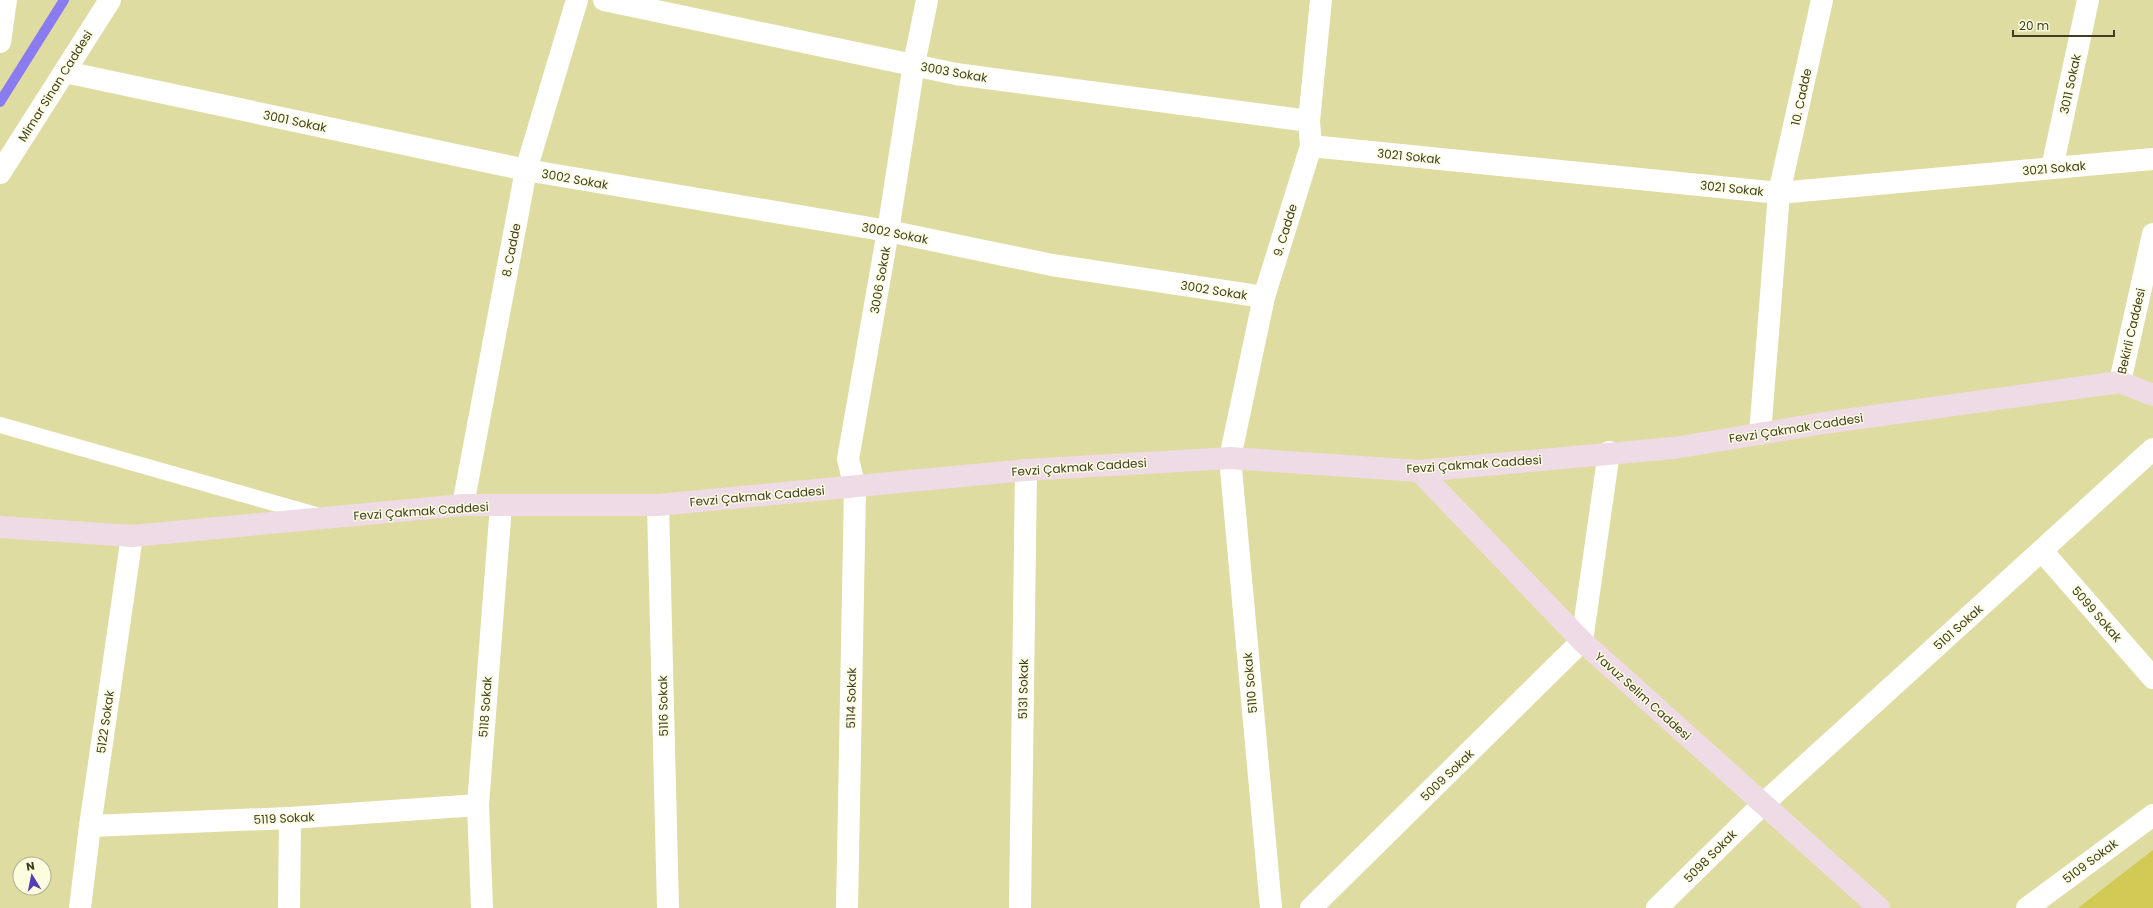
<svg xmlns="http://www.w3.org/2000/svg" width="2153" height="908" viewBox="0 0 2153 908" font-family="Poppins,sans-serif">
<rect width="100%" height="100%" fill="#dfdca1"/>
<polygon fill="#d1ca55" points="2153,850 2153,908 2078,908"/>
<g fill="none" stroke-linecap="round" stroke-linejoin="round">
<polyline stroke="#8a7cf0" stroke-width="10" points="0,102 64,0"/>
<polyline stroke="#fff" stroke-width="16" points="0,425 316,515"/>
<g stroke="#fff" stroke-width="22">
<polyline points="604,0 956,74 1309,121"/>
<polyline points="0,42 6,0"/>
<polyline points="65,72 526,170 888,231 1052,265 1264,297"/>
<polyline points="1311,146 1779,193 2153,159"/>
<polyline points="2052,168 2088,0"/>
<polyline points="0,173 110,0"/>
<polyline points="2120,382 2153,234"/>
<polyline points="1760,434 1779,193 1822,0"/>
<polyline points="463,505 526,170 577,0"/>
<polyline points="658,505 668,908"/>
<polyline points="2042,551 2153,678"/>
<polyline points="90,826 290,818 478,805"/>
<polyline points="80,908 90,826 132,536"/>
<polyline points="289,908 290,818"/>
<polyline points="482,908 478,805 501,505"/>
<polyline points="847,908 855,488 848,459 888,231 914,64 927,0"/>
<polyline points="1020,908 1026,470"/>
<polyline points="1271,908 1230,458 1264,297 1311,146 1309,121 1321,0"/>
<polyline points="1311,908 1582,641 1609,452"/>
<polyline points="1657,908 1762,805 2153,449"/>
<polyline points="2027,908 2153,815"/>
</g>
<g stroke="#eedbe5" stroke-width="22">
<polyline points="1419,471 1582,641 1879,908"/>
<polyline points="0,527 132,536 463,505 658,505 1026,470 1230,458 1419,471 1674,448 1824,423 2120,382 2153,395"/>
</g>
</g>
<g text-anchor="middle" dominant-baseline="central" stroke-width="3" stroke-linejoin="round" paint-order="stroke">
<g font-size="12" fill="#3e3d25" stroke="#fcfcde">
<text transform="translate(954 72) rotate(10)">3003 Sokak</text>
<text transform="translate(2070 84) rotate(-78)">3011 Sokak</text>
<text transform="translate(55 86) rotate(-58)">Mimar Sinan Caddesi</text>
<text transform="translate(1801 97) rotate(-78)">10. Cadde</text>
<text transform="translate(295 121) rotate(12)">3001 Sokak</text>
<text transform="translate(1409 156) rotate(6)">3021 Sokak</text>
<text transform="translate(2054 168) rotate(-5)">3021 Sokak</text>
<text transform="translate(575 179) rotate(10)">3002 Sokak</text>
<text transform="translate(1732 188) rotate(6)">3021 Sokak</text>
<text transform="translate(1285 230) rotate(-73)">9. Cadde</text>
<text transform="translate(895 233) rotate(11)">3002 Sokak</text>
<text transform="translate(511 250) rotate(-79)">8. Cadde</text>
<text transform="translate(880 280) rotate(-80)">3006 Sokak</text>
<text transform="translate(1214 290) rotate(9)">3002 Sokak</text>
<text transform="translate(2131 331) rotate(-77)">Bekirli Caddesi</text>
<text transform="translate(1796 428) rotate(-9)">Fevzi Çakmak Caddesi</text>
<text transform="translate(1474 464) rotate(-4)">Fevzi Çakmak Caddesi</text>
<text transform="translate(1079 467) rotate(-4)">Fevzi Çakmak Caddesi</text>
<text transform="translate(757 496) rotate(-5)">Fevzi Çakmak Caddesi</text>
<text transform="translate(421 511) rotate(-4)">Fevzi Çakmak Caddesi</text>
<text transform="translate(2097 614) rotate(49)">5099 Sokak</text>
<text transform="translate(1958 627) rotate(-42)">5101 Sokak</text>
<text transform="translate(1250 683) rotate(-95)">5110 Sokak</text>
<text transform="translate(1023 689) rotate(-89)">5131 Sokak</text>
<text transform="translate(1643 696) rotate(42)">Yavuz Selim Caddesi</text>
<text transform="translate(851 698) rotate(-89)">5114 Sokak</text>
<text transform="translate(663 706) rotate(-91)">5116 Sokak</text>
<text transform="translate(485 707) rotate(-86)">5118 Sokak</text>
<text transform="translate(105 722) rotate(-82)">5122 Sokak</text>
<text transform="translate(1447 775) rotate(-44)">5009 Sokak</text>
<text transform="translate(284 818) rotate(-3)">5119 Sokak</text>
<text transform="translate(1710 856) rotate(-45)">5098 Sokak</text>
<text transform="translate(2090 861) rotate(-37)">5109 Sokak</text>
</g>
</g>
<g transform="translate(32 876) rotate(350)"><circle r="19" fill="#fcfcde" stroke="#b0b094"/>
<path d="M0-3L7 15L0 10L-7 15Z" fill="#553db5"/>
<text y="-6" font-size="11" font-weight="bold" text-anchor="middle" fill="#3e3d25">N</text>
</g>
<path d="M2013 30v6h101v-6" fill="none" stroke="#3e3d25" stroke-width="2"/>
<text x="2019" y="30" font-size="12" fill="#3e3d25" stroke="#fcfcde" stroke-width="3" paint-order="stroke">20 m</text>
</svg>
